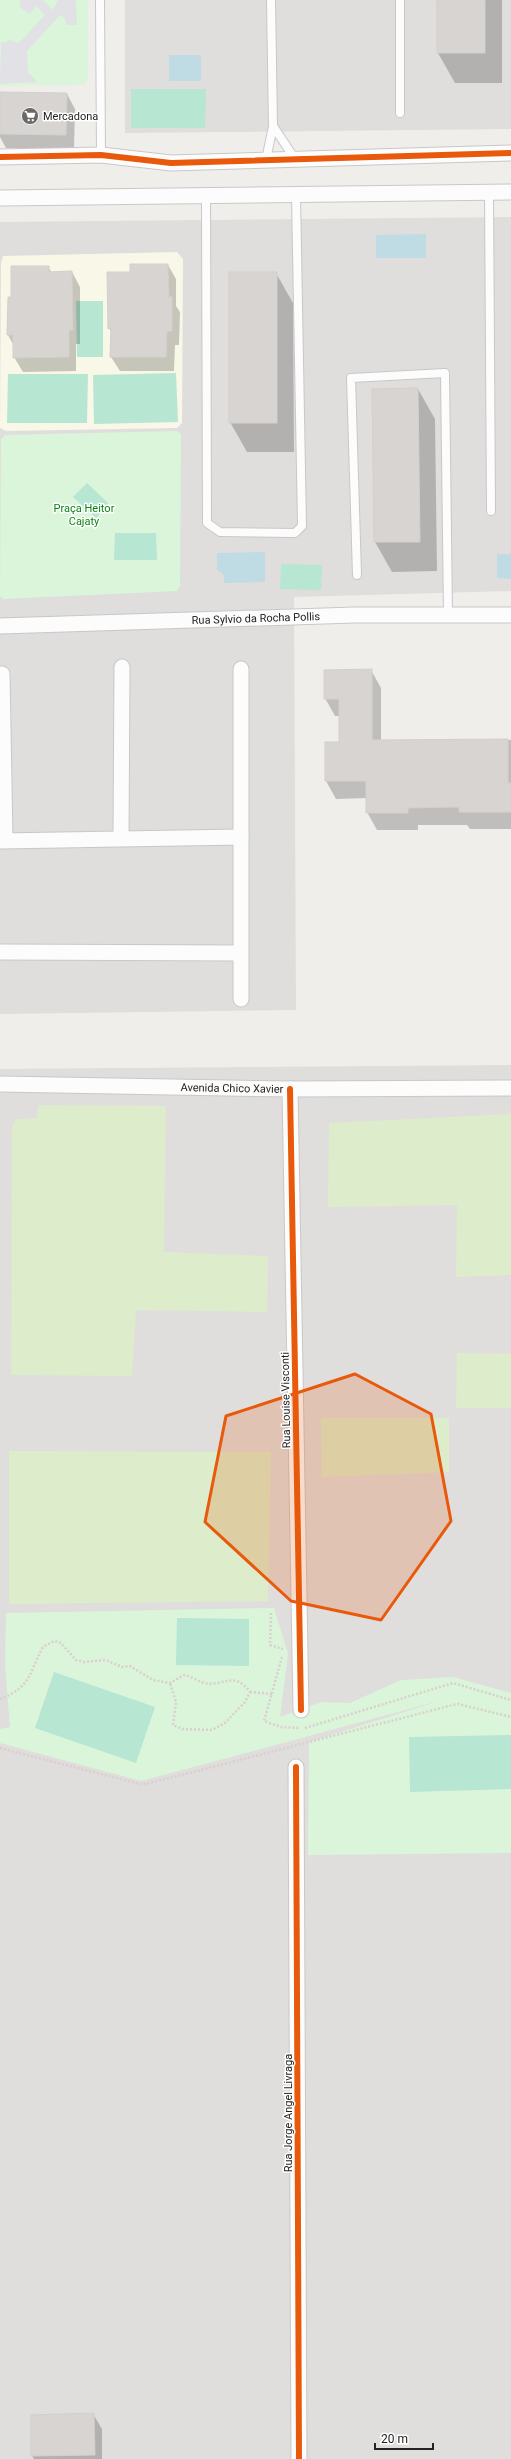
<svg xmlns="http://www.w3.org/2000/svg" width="511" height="2459" viewBox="0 0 511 2459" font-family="Roboto,sans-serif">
<rect width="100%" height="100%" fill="#f0eeeb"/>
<g fill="#dfdedc">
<polygon points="125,0 511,0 511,129 125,133"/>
<polygon points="511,217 511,591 294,597 296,1010 0,1014 0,222"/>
<polygon points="511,1065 511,2459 0,2459 0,1069"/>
</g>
<polygon fill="#f8f7e8" points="177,252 183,259 182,423 177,428 6,431 0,428 1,263 3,256"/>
<g fill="#ddeccb">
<polygon points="38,1105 166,1106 164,1252 268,1256 267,1312 136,1310 132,1376 11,1375 12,1126 17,1119 37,1118"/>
<polygon points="511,1114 511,1275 456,1277 457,1205 328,1207 329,1123"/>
<polygon points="457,1353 511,1354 511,1408 456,1408"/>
<polygon points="321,1418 449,1418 449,1472 322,1477"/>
<polygon points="9,1451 271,1452 268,1601 9,1604"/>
</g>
<g fill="#daf5da">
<polygon points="0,0 88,0 88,79 84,85 0,86"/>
<polygon points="177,431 181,434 180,586 177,591 3,599 0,596 1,439 5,435"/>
<polygon points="274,1608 288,1654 280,1717 321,1702 350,1703 401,1680 453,1677 511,1693 511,1853 308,1855 309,1742 439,1701 141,1781 0,1743 0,1729 10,1727 5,1666 6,1613"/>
</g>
<g fill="#b7e6d2">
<polygon points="131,89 206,89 205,128 131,128"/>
<polygon points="76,301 103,301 103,357 77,357"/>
<polygon points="176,373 178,422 94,424 93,375"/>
<polygon points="8,374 88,374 87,423 7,423"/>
<polygon points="87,483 109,504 96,518 73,497"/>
<polygon points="115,533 156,533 157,560 114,560"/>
<polygon points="281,564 322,565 321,590 280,589"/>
<polygon points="177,1618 249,1619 249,1666 176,1665"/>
<polygon points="54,1672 155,1707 136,1763 35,1728"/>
<polygon points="511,1735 511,1789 410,1792 409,1737"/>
</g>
<polygon fill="#e2e1e5" points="20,0 43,0 53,10 58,0 76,0 77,25 66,25 65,18 60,15 27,51 28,73 38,82 0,84 1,43 10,40 19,43 45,15 37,6 29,14 20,7"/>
<g fill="#bfdbe3">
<rect x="169" y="55" width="32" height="26"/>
<polygon points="426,234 426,258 376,258 376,235"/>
<polygon points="265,552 265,582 224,583 224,575 217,570 217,553"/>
<polygon points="497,554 511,554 511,579 497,578"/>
</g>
<g fill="#0003">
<polygon points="438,0 502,0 502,83 455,83 438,53"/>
<polygon points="0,93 67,94 75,109 74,149 6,148 0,137"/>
<polygon points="168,265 176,279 176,306 180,312 179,345 175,345 174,371 120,371 111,357 112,334 109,328 131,273"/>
<polygon points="48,267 52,273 72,272 80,287 80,344 76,344 76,371 23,372 14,357 14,346 8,335 9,298 12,298"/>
<polygon points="276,273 293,303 294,452 247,452 230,422"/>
<polygon points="418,389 435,419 437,571 392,572 375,542"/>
<polygon points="371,670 381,688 381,741 511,740 511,829 470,829 467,825 418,825 418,830 377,830 367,812 367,798 336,799 326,781 326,743 340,743 340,716 335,716 325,698"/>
<polygon points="93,2414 102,2429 102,2459 34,2459 32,2456"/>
</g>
<g fill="#d7d4d2" stroke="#d3d0cc">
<rect x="437" y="0" width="48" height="53"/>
<polygon points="0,92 67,93 66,135 0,134"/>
<polygon points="130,264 168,264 169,297 172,297 172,331 167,331 166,357 110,357 111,328 108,329 107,272 130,272"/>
<polygon points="11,266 49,266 49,272 72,271 73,330 69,330 69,357 13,358 13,335 7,335 8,297 11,297"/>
<rect x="229" y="272" width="48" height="151"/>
<polygon points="418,388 420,542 374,542 372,389"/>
<polygon points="372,669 372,740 508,739 508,783 511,783 511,812 459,812 459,807 408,808 408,813 366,813 366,781 325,781 325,742 339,742 339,699 324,699 324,670"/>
<polygon points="94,2413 95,2455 31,2456 31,2415"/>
</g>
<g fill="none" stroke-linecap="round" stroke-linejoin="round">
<g stroke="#c9c8c7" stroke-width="10">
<g id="service">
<polyline points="100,0 101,155"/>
<polyline points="271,0 273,126"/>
<polyline points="400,113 400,0"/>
<polyline points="266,160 273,126 295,159"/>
<polyline points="489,193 491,511"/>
<polyline points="206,196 207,523 220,532 295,533 302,526 296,195"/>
<polyline points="357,575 351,378 445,373 448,615"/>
</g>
</g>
<g stroke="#c9c8c7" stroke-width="17">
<g id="minor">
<polyline points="0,157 101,155 171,163 511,153"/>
<polyline points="0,198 511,192"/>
<path id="s1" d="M0 626 355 615H511"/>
<polyline points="241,669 241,999"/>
<polyline points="2,674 5,840"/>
<polyline points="121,838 122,667"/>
<polyline points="0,841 241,837"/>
<polyline points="0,952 240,953"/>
<path id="s2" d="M0 1084 290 1089 511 1088"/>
<polyline points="290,1089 301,1710"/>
<polyline points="296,1767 299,2459"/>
</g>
</g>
<g stroke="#dccecd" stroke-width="2.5" stroke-dasharray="2 2" stroke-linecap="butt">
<polyline points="271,1613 270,1645 283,1649"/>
<polyline points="282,1657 264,1721 281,1727 300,1728"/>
<polyline points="250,1692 272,1694"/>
<path d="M0 1699C32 1687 29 1672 43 1647L54 1641 61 1643 76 1660 84 1662 106 1660 122 1667 130 1666 153 1680 170 1683 184 1675C191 1676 197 1681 204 1683 224 1687 234 1670 250 1692L245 1702 225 1723 212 1730 182 1729 173 1725 176 1702 170 1683"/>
<polyline points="305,1728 453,1683 511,1700"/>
<polyline points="0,1748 140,1784 146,1784 453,1705 458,1704 511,1717"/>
</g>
<use href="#service" stroke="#fdfcfc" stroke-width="8"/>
<use href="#minor" stroke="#fdfcfc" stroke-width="15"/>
<g stroke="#fff" stroke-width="8">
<g id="cycleway">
<polyline points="0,157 101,155 171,163 511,153"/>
<polyline points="290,1089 301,1710"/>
<polyline points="296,1767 299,2459"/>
</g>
</g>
<use href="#cycleway" stroke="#e8590c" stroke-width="6"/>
</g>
<path fill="#e8590c" fill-opacity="0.2" stroke="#e8590c" stroke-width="3" stroke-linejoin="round" d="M355 1374 431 1414 451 1521 381 1620 291 1601 205 1522 226 1416Z"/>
<defs>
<g id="supermarket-disc" transform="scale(0.9)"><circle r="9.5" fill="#6a6968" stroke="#fff"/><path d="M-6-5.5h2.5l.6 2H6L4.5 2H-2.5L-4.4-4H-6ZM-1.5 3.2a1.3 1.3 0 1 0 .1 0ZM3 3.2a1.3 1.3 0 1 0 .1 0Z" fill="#fff"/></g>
</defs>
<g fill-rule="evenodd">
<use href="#supermarket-disc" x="30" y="116"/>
</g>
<g text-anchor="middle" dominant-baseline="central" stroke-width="3" stroke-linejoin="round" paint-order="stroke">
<g font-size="11" fill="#222" stroke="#fff" text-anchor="start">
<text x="43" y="116">Mercadona</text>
</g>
<g font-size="11" fill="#0c8416" stroke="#fff">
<text x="84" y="508">Praça Heitor<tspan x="84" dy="13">Cajaty</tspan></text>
</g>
<g font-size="11" fill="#222" stroke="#fff">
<text stroke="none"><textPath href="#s1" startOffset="256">Rua Sylvio da Rocha Pollis</textPath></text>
<text stroke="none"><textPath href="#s2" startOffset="232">Avenida Chico Xavier</textPath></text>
<text transform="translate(286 1400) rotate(-91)">Rua Louise Visconti</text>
<text transform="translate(288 2113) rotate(-90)">Rua Jorge Angel Livraga</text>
</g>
</g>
<path d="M375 2443v6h58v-6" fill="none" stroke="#222222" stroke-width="2"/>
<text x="381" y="2443" font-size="12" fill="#222222" stroke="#ffffff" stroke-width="3" paint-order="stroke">20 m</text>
</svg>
